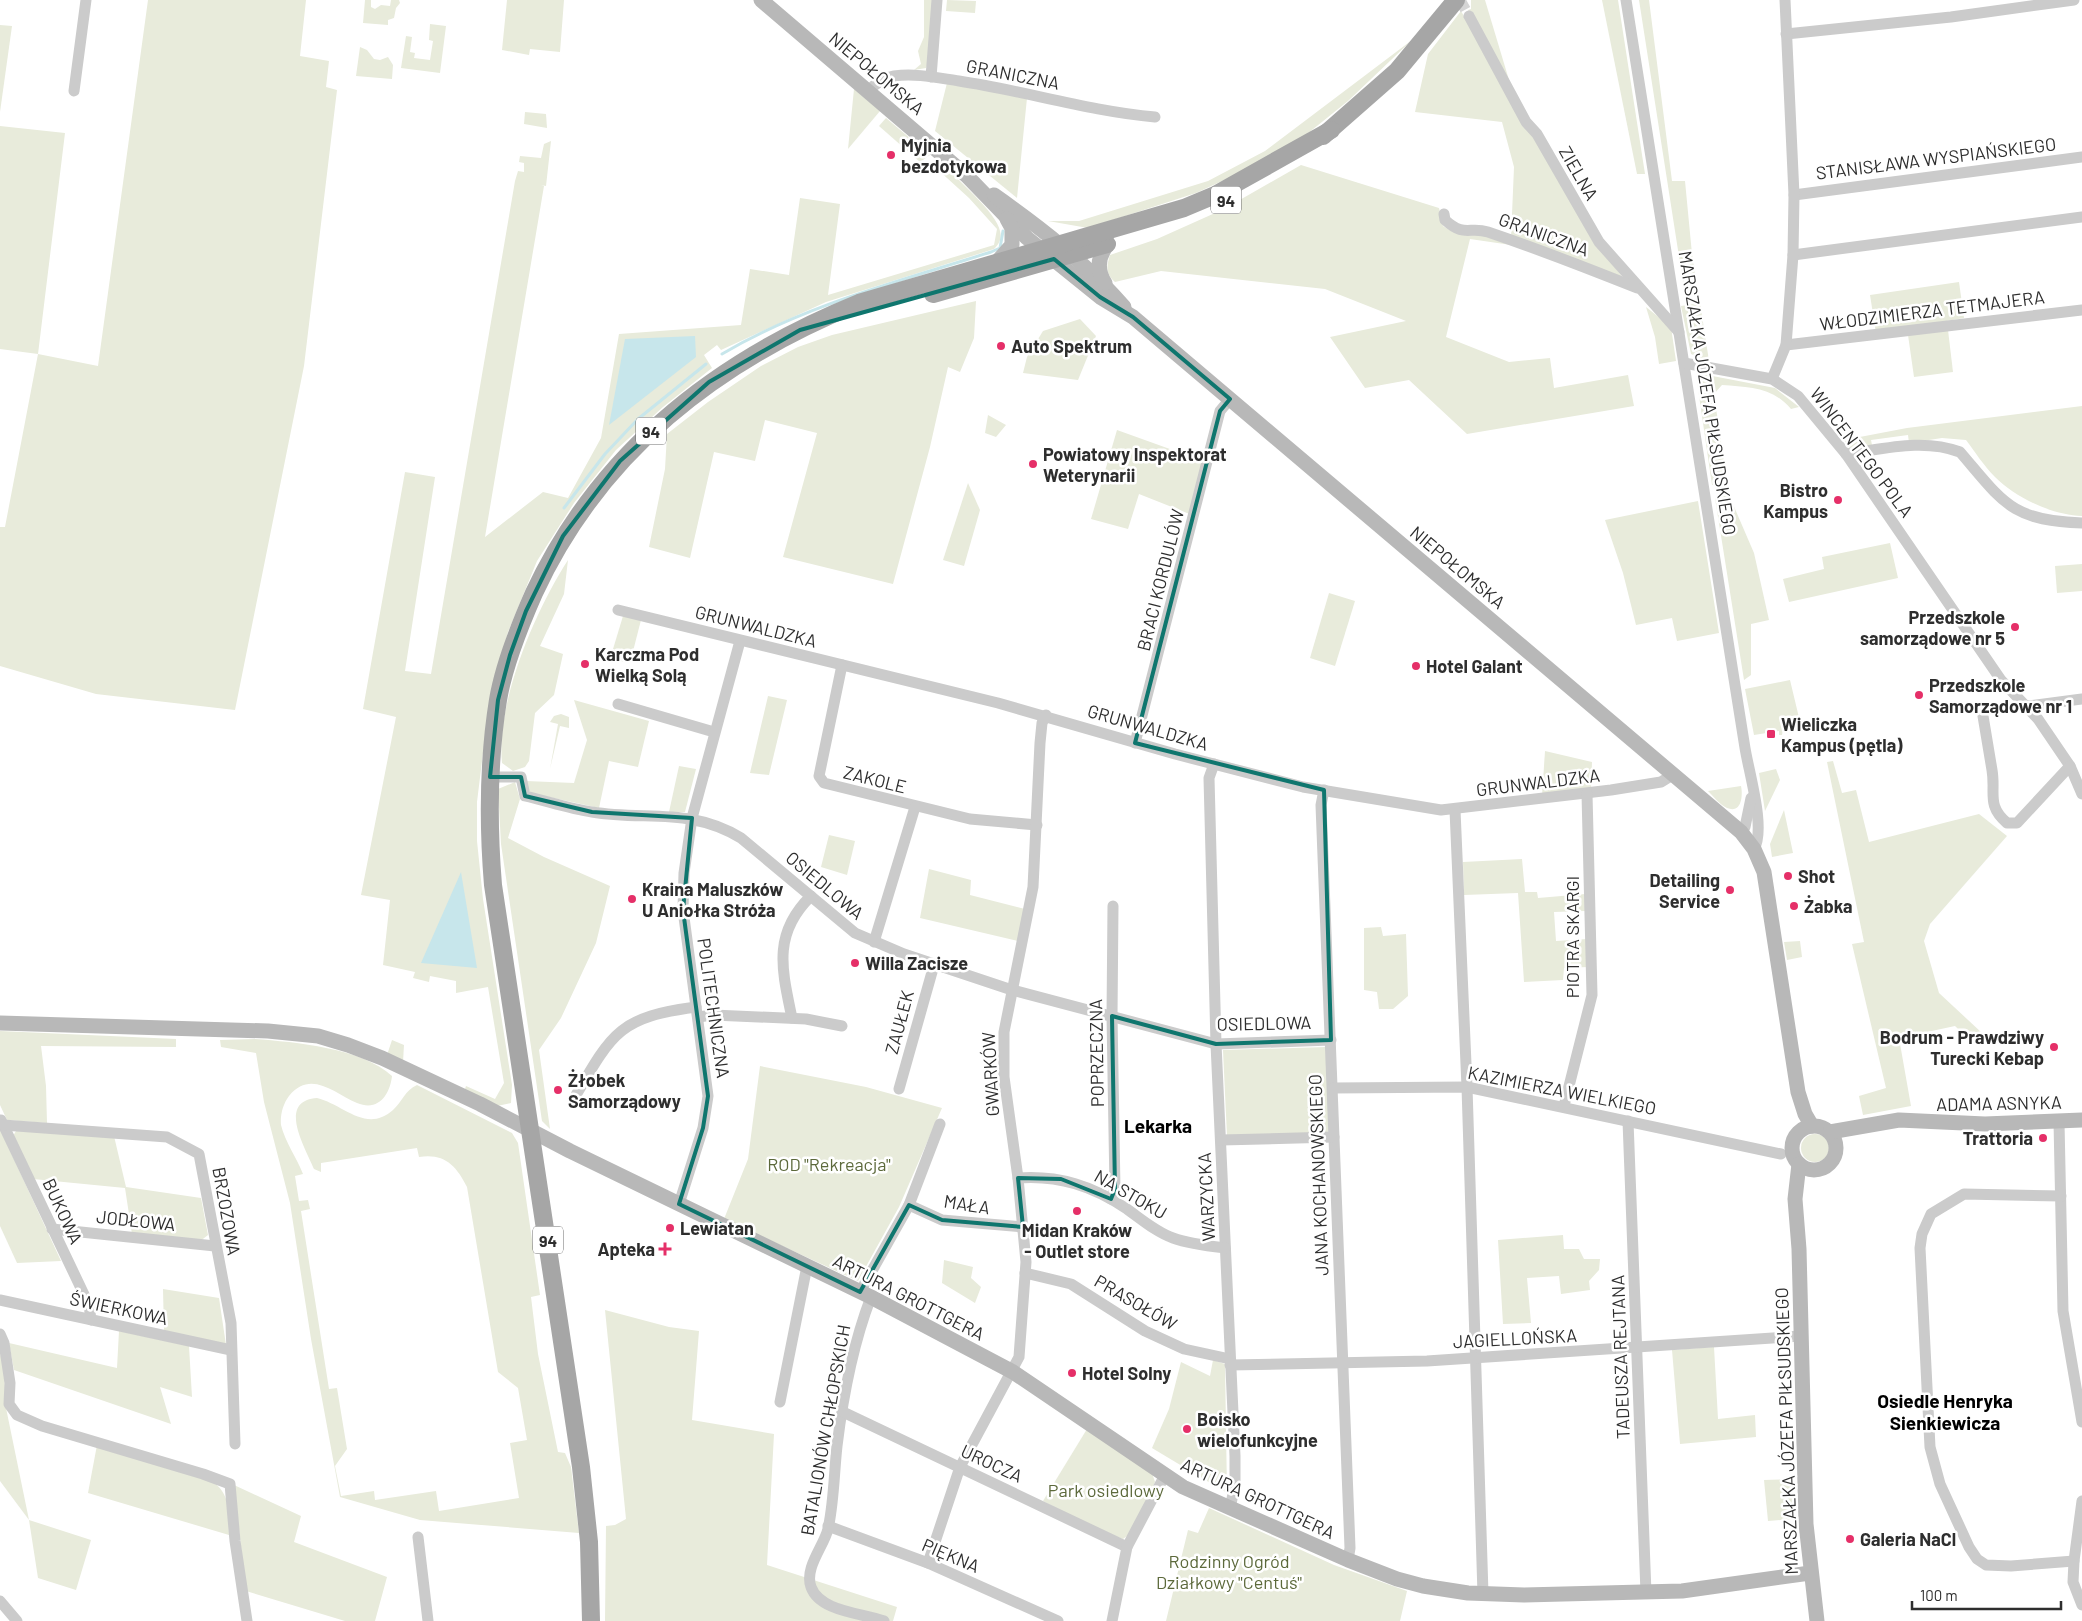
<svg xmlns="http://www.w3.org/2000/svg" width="2082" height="1621" viewBox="0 0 2082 1621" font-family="Barlow,sans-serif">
<rect width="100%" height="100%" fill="#fff"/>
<g fill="#e8ebdb">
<polygon points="148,0 306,0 300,56 329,61 326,87 337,90 304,366 235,710 96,694 0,666 0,527 5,527 38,354 0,349 0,126 65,133 38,354 98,366"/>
<polygon points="365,0 371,0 371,7 375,9 381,5 390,6 391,0 399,0 400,3 396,8 394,18 388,20 388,25 363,23"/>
<polygon points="507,0 564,0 560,52 530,49 529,55 502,50"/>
<polygon points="924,0 934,0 929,62 926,68 914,70 921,64 918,51 924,37"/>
<polygon points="947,0 976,1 975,13 946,11"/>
<polygon points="1471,0 1485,0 1509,80 1507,81 1468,10 1471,9"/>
<polygon points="1602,0 1618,0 1645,174 1637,174"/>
<polygon points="1639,0 1649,0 1672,181 1685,181 1692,254 1698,294 1685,295"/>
<polygon points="1461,11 1590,233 1623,278 1511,238 1514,167 1502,122 1415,112 1428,54"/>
<polygon points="430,24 446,26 440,73 401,68 406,36 412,37 410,52 415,53 414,58 430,60 433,41 429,40"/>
<polygon points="0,25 12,26 0,112"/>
<polygon points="1412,40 1348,101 1307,134 1246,170 1196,193 1088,228 1048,221 1079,221 1208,181 1265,151"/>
<polygon points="360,47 367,50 374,59 380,60 388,57 393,65 392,79 356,76"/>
<polygon points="947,83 1027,98 1017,198 935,131"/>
<polygon points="854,89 880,111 848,149"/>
<polygon points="525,112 546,114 547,128 524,124"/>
<polygon points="886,118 930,155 920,162 879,126"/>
<path d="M551 141 546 186 541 185 544 186 485 537 543 492 568 498 601 438 619 334 741 325 750 269 789 275 800 198 840 204 828 295 994 245 997 229 969 198 936 168 941 163C955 177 997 213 1000 231 1002 239 999 244 994 249L826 302 721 350 717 345 704 355 712 368 663 407 616 450 574 503 537 561 508 632 490 696 477 802V841L483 899 512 1085 511 1103 497 1106 464 1092 466 1086 495 1099 504 1083 488 987 456 993V981L430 976 429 982 413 978 415 972 383 965 390 900 361 895 396 717 363 709 405 472 435 477 405 671 431 674 515 181 518 171 524 172V163L519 162 520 156 541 158 544 144Z"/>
<path d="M1301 165 1439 208 1443 226C1457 236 1469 233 1484 236 1493 238 1502 242 1511 245L1470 239 1446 337 1509 362 1550 358 1554 388 1628 375 1634 406 1467 434 1409 380 1365 388 1330 337 1406 321 1325 289 1161 271 1115 282C1106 274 1106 267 1110 255L1157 239 1224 209Z"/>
<polygon points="1959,282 1964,318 1876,333 1870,295"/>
<polygon points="976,301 974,338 960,372 948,367 930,447 893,584 783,557 817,433 765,420 755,461 714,452 690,558 649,547 665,469 667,434 708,402 761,366 798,347 832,335"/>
<polygon points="1700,303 1709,361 1691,354 1681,306"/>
<polygon points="1646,307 1671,327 1676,361 1659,364 1655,337"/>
<polygon points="1080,319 1096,336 1078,380 1023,373 1027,357 1043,331"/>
<polygon points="1948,330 1953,372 1914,377 1908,335"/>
<path d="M1702 374 1775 388 1799 407 1791 409C1773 387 1748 387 1722 385L1714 394 1727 483 1712 485 1696 375Z"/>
<path d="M2082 406V516C2052 515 2016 498 1995 477 1984 466 1975 452 1966 440L1942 438 1909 443 1908 435 1871 440 1872 445 1850 449 1844 440 1907 428Z"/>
<polygon points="988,415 1006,425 996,437 985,433"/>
<polygon points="1117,430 1206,462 1192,515 1139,494 1128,529 1091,519"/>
<polygon points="968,483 980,510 964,566 943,560"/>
<polygon points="1729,495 1754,553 1769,620 1751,624 1751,675 1744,680 1715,498"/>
<polygon points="1698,501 1719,633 1677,641 1672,618 1636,625 1623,573 1605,520"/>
<polygon points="1890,543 1898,578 1789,602 1783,579 1824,569 1822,557"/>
<path d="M568 560 564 594 540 646 563 654 554 695 535 713 529 761 525 767 513 771 502 763C496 702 535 611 568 560Z"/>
<polygon points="2082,564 2082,591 2057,593 2055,566"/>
<polygon points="1329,593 1355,601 1335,666 1310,658"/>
<polygon points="623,616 641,620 630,663 610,659"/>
<polygon points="1790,680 1801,726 1783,729 1782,735 1779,735 1779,731 1754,735 1745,689"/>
<polygon points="768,696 787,700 769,775 750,773"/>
<polygon points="574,700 649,721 638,767 609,761 599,808 531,793 525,785 526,781 574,783 587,740"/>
<polygon points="561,714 569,717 569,728 560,726 550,769 558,724 550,722 554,716"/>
<polygon points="1545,751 1592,762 1591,789 1542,796"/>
<polygon points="1833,761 1842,793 1856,790 1869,842 1979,814 2007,836 1930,924 1924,941 1939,993 1982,1033 1974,1044 1955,1026 1899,1038 1911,1106 1863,1115 1859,1096 1886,1088 1852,944 1864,942 1827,762"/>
<polygon points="679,766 696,769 685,812 669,812"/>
<polygon points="1776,769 1780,780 1765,811 1759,773"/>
<polygon points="515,782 520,799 508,838 544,857 610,886 596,943 561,1018 539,1050 550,1129 542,1121 501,844 498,789"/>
<path d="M1741 786C1743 795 1742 814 1727 808 1720 805 1713 796 1708 791Z"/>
<polygon points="1784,810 1793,853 1772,857 1770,844"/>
<polygon points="829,835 855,841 847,875 821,867"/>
<polygon points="1522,859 1525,892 1537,892 1538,898 1585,894 1585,911 1554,912 1556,941 1587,939 1588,967 1564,968 1563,980 1524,982 1518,893 1464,895 1463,862"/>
<polygon points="929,869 971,880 970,895 1025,909 1018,941 920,918"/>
<polygon points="1381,927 1383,936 1406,934 1408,996 1393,1009 1379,1009 1377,992 1364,990 1364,928"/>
<polygon points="1800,941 1802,957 1787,960 1784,942"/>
<polygon points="0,1031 176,1039 176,1047 41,1046 46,1086 47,1123 7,1120 0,1105"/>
<path d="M255 1039C295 1042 362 1048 392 1076 390 1094 379 1112 357 1103 335 1094 311 1069 289 1096 283 1104 280 1115 281 1125 285 1142 297 1158 303 1174L295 1176 299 1201 308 1200 310 1209 301 1211 329 1389 337 1388 347 1449 335 1466 341 1496 374 1491 375 1500 436 1491 439 1511 519 1498 510 1443 527 1440 518 1388 498 1372 467 1187C456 1165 444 1153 419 1157L417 1148 321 1163V1172L314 1169C306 1149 276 1101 317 1098 343 1104 366 1134 393 1110 402 1102 405 1090 417 1085L512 1133 518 1143 540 1295 531 1297 538 1354 558 1452 565 1453 571 1467 579 1533 420 1520 340 1497 311 1339 290 1203 264 1102 256 1053 221 1047 220 1040Z"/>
<polygon points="392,1040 404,1045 403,1062 387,1055"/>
<polygon points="1326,1047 1330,1129 1326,1134 1227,1136 1223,1050"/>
<polygon points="760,1066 866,1087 942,1108 899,1207 858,1281 724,1219 748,1159"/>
<polygon points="0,1129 61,1261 17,1263 0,1226"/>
<polygon points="16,1131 114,1136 126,1187 201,1198 208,1235 199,1242 132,1234 125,1188 33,1179 13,1136"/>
<circle cx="1815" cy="1148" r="14"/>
<polygon points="1563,1235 1564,1249 1579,1249 1584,1259 1600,1259 1599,1270 1589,1281 1590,1290 1561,1294 1559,1276 1527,1278 1531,1323 1503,1324 1498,1240"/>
<polygon points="944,1260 973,1267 971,1278 981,1287 975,1303 942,1283"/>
<polygon points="163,1289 219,1298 226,1345 164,1332"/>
<polygon points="605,1310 669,1327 699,1331 692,1420 774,1434 767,1565 897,1607 893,1621 605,1621 606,1526 615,1525 626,1519"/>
<polygon points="119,1331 189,1346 192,1397 160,1387 171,1424 14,1370 9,1343 117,1368"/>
<polygon points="1714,1347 1718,1419 1755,1415 1756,1437 1680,1444 1672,1350"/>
<polygon points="0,1353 4,1368 6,1408 29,1520 91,1540 76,1590 38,1578 29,1520 0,1481"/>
<polygon points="1213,1360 1225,1364 1227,1493 1152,1448 1169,1409 1181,1362 1210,1376"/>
<polygon points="1087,1429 1151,1470 1155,1482 1131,1533 1123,1539 1098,1530 1043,1501"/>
<path d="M97 1445 208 1479C232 1492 228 1511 229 1535L88 1493Z"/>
<polygon points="1793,1479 1794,1519 1768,1521 1764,1480"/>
<polygon points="234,1485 301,1516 294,1542 387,1577 375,1621 345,1621 246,1591"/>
<polygon points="1209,1508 1334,1565 1407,1591 1400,1621 1166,1621 1188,1530 1198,1533"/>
</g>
<g fill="#c7e6eb">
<polygon points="695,336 696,357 609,425 625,339"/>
<polygon points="461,872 477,968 421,963"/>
</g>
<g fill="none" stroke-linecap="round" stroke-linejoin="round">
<g stroke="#c7e6eb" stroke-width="3">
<path d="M722 354C805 305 900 281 991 252L1000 248 1003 231"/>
<polyline points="564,508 605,454 638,419 706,364"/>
</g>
<polyline stroke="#d5d5d5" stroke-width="11" stroke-dasharray="11 5.5" stroke-linecap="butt" points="1460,0 1469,16"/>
<g stroke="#cbcbcb" stroke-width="11">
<path d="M1626 0 1745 748C1749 773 1766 829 1754 849"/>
<polyline points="1469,16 1526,122 1537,134 1599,242 1679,332"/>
<polyline points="1786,34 1951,17 2074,0"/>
<polyline points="931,77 937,0"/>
<polyline points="74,91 86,0"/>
<path d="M868 91C876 83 883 78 894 76 916 73 938 78 959 81 1025 91 1089 111 1155 117"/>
<polyline points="1794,195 2082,157"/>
<path d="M1444 214 1445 220C1465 238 1469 226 1488 232 1538 249 1587 268 1637 288"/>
<polyline points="1793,255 2082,217"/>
<polyline points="1786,345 2082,310"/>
<polyline points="1684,363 1772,379 1798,396 1846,454 2001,680 2038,719 2070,766 2082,794"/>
<polyline points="1772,379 1786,345 1793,255 1794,195 1785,0"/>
<path d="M1846 454C1884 449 1923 438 1960 452 2003 502 2011 521 2082 523"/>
<polyline points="618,610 998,703 1175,754 1303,787 1441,810 1611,790 1661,782 1674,774"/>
<polyline points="842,665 819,776 824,783 970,819 1037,825"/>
<polyline points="618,704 714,732"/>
<polyline points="2028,706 2082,699"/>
<path d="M1983 716C1986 734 1989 752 1992 770 1996 793 1986 805 2007 823H2017L2070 766"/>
<polyline points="1135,743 1220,411 1230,399"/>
<polyline points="1214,764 1209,778 1216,1044 1235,1456 1235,1485 1230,1508"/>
<path d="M490 777H521L525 796C547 801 570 809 592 812 646 821 690 807 741 838L855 933 904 954 1012 990 1216 1044 1331 1040"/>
<polyline points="1324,790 1321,805 1350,1548 1348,1560"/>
<polyline points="1455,810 1467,1087 1483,1594"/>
<polyline points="1741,832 1745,827 1751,798"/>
<polyline points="874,942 915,807"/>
<polyline points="698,1017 713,1015 806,1019 842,1026"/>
<path d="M792 1018C782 970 772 934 811 896"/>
<polyline points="1333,1088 1467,1087 1781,1154"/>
<polyline points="899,1089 934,965"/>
<path d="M576 1095C613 1031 621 1017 696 1007"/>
<polyline points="1564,1106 1592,995 1587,794"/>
<polyline points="1,1120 89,1305 91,1320"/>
<polyline points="1628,1121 1646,1593"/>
<polyline points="2059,1122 2063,1311 2082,1422"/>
<polyline points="3,1125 167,1137 199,1154 231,1323 235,1444"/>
<polyline points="1221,1140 1334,1137"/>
<path d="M1018 1178C1059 1175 1093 1186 1127 1209 1141 1219 1156 1232 1173 1238 1190 1244 1208 1246 1225 1248"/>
<polyline points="2061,1196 1964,1194 1931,1214 1922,1234 1920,1248 1930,1447 1940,1484 1969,1547 1977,1559 1986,1565 2011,1566 2074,1561"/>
<polyline points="1111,1199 1115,1189 1112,1016 1113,906"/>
<polyline points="679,1204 703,1128 708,1096 683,910 684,873 692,818 740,641"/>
<polyline points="909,1205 942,1220 1023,1227"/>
<polyline points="52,1229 215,1246"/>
<polyline points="1025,1273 1071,1284 1145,1331 1184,1349 1230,1359"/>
<polyline points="860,1292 909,1205 940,1124"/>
<path d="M871 1297C853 1344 843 1396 837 1446 834 1473 834 1502 828 1529 824 1546 804 1568 811 1587 820 1612 863 1613 884 1621"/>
<polyline points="0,1300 231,1350"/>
<polyline points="0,1334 4,1343 10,1383 9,1404 17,1415 42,1426 203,1474 230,1484 235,1541 247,1621"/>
<polyline points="1230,1365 1427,1361 1801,1336"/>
<polyline points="780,1402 807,1266"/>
<polyline points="843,1412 1127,1547"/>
<polyline points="2082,1501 2074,1561 2073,1582 2082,1605"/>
<polyline points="828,1526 928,1563 1058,1621"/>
<polyline points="418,1537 428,1621"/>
<polyline points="928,1563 960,1467 1019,1357 1026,1262 1018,1178 1004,1077 1004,1032 1033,887 1040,743 1042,723 1046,715"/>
<polyline points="0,1601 17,1621"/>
<polyline points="1112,1621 1127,1547 1165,1475"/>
</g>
<g stroke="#b8b8b8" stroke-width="15">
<polyline points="761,0 967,176 1027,238 1100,297 1133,317 1741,832 1754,849 1764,872 1798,1092 1805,1114 1812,1126"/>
<path d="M994 195C1041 228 1086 263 1124 307"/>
<polyline points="996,263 1012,245 1012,228 1007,219"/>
<path d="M1105 283C1096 269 1098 256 1108 244"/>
<polyline points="0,1023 268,1031 318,1036 348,1045 382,1058 480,1104 570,1151 871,1297 1013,1372 1183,1487 1348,1560 1397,1579 1423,1586 1468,1593 1524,1595 1682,1591 1810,1573"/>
<circle cx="1814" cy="1148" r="22"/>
<polyline points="1830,1132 1899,1120 1985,1124 2082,1120"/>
<polyline points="1799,1164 1795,1199 1799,1249 1806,1524 1817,1621"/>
</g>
<g stroke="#a6a6a6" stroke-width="18">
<polyline points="1323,136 1397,71 1456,0"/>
<polyline points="933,294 1107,244"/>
<path d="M591 1621 589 1542 581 1467 493 885C488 824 488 762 498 700 504 664 519 627 534 593 600 451 716 361 859 303L1184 208 1215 195 1331 130"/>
</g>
</g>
<path fill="none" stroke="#0f766e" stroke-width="4" stroke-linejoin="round" d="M1054 259 1100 297 1133 317 1230 399 1220 411 1135 743 1324 790 1331 1040 1216 1044 1112 1016 1115 1189 1111 1199 1061 1179 1018 1178 1023 1227 942 1220 909 1205 860 1292 679 1204 703 1128 708 1096 683 910 692 818 592 812 525 796 521 777H490L498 700 510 655 526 611 563 536 620 461 709 382 800 330Z"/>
<g fill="#e52f68" stroke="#fff" stroke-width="2">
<circle cx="891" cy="155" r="5"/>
<circle cx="1001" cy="346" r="5"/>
<circle cx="1033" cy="464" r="5"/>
<circle cx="1838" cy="500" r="5"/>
<circle cx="2015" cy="627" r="5"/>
<circle cx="585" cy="664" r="5"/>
<circle cx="1416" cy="666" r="5"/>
<circle cx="1919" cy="695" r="5"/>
<rect x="1766" y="729" width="10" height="10" rx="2.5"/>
<circle cx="1788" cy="876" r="5"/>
<circle cx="1730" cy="890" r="5"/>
<circle cx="632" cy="899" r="5"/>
<circle cx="1794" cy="906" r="5"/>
<circle cx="855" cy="963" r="5"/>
<circle cx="2054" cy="1047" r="5"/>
<circle cx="558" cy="1090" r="5"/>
<circle cx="2043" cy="1138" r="5"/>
<circle cx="1077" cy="1211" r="5"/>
<circle cx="670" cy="1228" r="5"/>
<path d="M662.5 1241.5h5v5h5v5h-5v5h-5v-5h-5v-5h5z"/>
<circle cx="1072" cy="1373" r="5"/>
<circle cx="1187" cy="1429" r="5"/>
<circle cx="1850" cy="1539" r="5"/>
</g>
<g text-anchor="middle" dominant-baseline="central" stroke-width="5" stroke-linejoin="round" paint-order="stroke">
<g fill="#fff" stroke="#6d6d6d" stroke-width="1">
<rect x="1211" y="186.5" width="30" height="27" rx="4"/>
<rect x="636" y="417.5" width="30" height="27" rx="4"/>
<rect x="533" y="1226.5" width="30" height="27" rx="4"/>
</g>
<g font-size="16" font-weight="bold" fill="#2e2e2e">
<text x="1226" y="200">94</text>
<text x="651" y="431">94</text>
<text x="548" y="1240">94</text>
</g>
<g font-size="18" fill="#2e2e2e" stroke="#fff">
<text transform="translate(877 73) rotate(40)">NIEPOŁOMSKA</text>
<text transform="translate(1013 74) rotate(11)">GRANICZNA</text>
<text transform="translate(1936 158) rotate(-7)">STANISŁAWA WYSPIAŃSKIEGO</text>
<text transform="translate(1579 173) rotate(60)">ZIELNA</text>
<text transform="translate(1544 234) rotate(20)">GRANICZNA</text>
<text transform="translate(1932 310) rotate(-7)">WŁODZIMIERZA TETMAJERA</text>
<text transform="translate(1708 393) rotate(81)">MARSZAŁKA JÓZEFA PIŁSUDSKIEGO</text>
<text transform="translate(1862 452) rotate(53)">WINCENTEGO POLA</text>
<text transform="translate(1458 567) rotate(40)">NIEPOŁOMSKA</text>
<text transform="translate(1160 580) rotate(-76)">BRACI KORDULÓW</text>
<text transform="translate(756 626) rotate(14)">GRUNWALDZKA</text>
<text transform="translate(1148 727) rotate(16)">GRUNWALDZKA</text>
<text transform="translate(875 779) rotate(14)">ZAKOLE</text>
<text transform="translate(1538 782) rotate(-7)">GRUNWALDZKA</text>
<text transform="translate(825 885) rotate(40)">OSIEDLOWA</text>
<text transform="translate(1572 937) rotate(-90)">PIOTRA SKARGI</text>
<text transform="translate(714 1008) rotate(82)">POLITECHNICZNA</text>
<text transform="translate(899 1022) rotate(-75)">ZAUŁEK</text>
<text transform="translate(1264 1023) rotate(-1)">OSIEDLOWA</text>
<text transform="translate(1096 1053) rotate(-91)">POPRZECZNA</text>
<text transform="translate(990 1074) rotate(-93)">GWARKÓW</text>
<text transform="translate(1562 1090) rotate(11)">KAZIMIERZA WIELKIEGO</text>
<text transform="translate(1999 1103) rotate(-1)">ADAMA ASNYKA</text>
<text transform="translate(1318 1175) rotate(-92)">JANA KOCHANOWSKIEGO</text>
<text transform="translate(1131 1194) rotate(30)">NA STOKU</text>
<text transform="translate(1206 1197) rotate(-93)">WARZYCKA</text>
<text transform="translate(967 1204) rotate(9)">MAŁA</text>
<text transform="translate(63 1211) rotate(65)">BUKOWA</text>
<text transform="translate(227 1211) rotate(80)">BRZOZOWA</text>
<text transform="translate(136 1220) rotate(6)">JODŁOWA</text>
<text transform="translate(909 1297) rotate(27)">ARTURA GROTTGERA</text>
<text transform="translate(1136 1302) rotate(30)">PRASOŁÓW</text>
<text transform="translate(119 1308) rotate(12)">ŚWIERKOWA</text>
<text transform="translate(1515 1338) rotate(-3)">JAGIELLOŃSKA</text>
<text transform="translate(1620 1357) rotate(-92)">TADEUSZA REJTANA</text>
<text transform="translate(825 1430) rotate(-80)">BATALIONÓW CHŁOPSKICH</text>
<text transform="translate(1786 1431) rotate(-92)">MARSZAŁKA JÓZEFA PIŁSUDSKIEGO</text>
<text transform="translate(992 1463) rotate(25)">UROCZA</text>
<text transform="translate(1258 1498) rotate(25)">ARTURA GROTTGERA</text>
<text transform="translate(951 1555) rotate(23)">PIĘKNA</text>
</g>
<g font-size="18" font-weight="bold" fill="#2e2e2e" stroke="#fff" text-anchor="start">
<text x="901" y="145">Myjnia<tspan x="901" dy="21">bezdotykowa</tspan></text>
<text x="1011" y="346">Auto Spektrum</text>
<text x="1043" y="454">Powiatowy Inspektorat<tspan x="1043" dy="21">Weterynarii</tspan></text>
<text x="1828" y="490" text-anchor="end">Bistro<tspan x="1828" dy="21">Kampus</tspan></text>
<text x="2005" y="617" text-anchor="end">Przedszkole<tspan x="2005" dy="21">samorządowe nr 5</tspan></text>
<text x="595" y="654">Karczma Pod<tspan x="595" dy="21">Wielką Solą</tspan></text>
<text x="1426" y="666">Hotel Galant</text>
<text x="1929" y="685">Przedszkole<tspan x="1929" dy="21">Samorządowe nr 1</tspan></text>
<text x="1781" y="724">Wieliczka<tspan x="1781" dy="21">Kampus (pętla)</tspan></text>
<text x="1798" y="876">Shot</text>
<text x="1720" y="880" text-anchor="end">Detailing<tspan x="1720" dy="21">Service</tspan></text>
<text x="642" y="889">Kraina Maluszków<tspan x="642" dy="21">U Aniołka Stróża</tspan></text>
<text x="1804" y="906">Żabka</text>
<text x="865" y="963">Willa Zacisze</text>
<text x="2044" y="1037" text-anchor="end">Bodrum - Prawdziwy<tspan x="2044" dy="21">Turecki Kebap</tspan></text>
<text x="568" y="1080">Żłobek<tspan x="568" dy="21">Samorządowy</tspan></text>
<text x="2033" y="1138" text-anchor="end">Trattoria</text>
<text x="680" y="1228">Lewiatan</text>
<text x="1077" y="1230" text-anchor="middle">Midan Kraków<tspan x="1077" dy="21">- Outlet store</tspan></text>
<text x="655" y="1249" text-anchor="end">Apteka</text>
<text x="1082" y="1373">Hotel Solny</text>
<text x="1197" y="1419">Boisko<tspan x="1197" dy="21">wielofunkcyjne</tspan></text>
<text x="1860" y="1539">Galeria NaCl</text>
</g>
<g font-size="18" fill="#5c693b" stroke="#fff">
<text x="829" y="1164">ROD "Rekreacja"</text>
<text x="1106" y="1490">Park osiedlowy</text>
<text x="1229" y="1561">Rodzinny Ogród<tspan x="1229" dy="21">Działkowy "Centuś"</tspan></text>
</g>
<g font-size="19" font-weight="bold" fill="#000" stroke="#fff">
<text x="1158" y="1125">Lekarka</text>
<text x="1945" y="1400">Osiedle Henryka<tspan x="1945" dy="22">Sienkiewicza</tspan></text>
</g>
</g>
<path d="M1912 1601v8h149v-8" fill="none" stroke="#2e2e2e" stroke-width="2.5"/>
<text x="1920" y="1601" font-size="15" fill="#2e2e2e" stroke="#ffffff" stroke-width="4" paint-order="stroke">100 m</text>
</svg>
